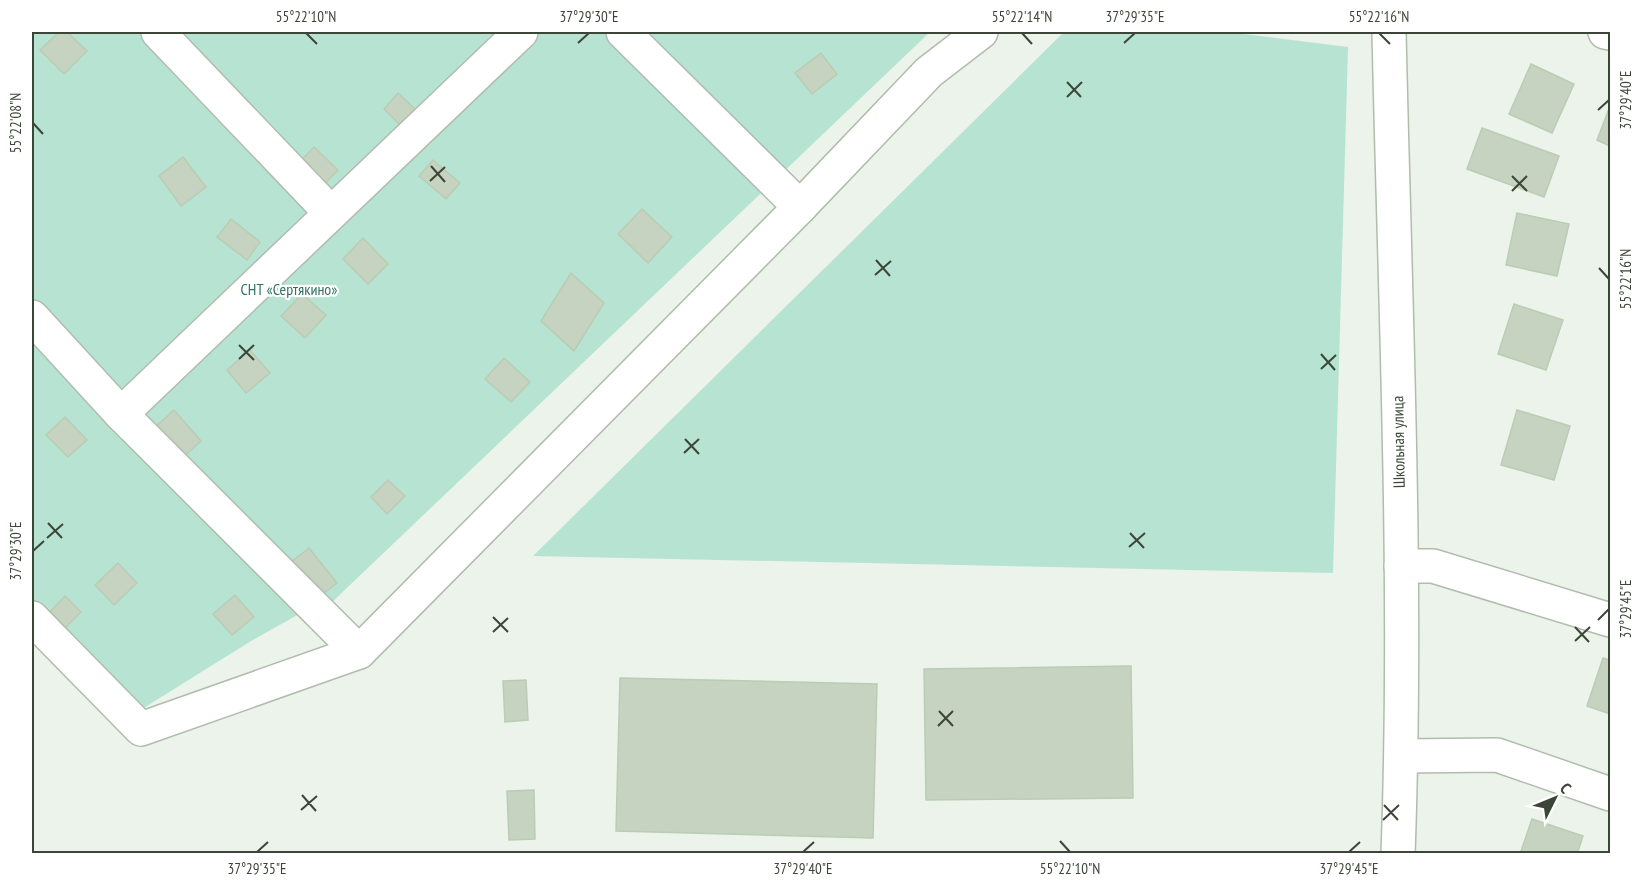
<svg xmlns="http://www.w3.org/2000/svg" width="1642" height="885" viewBox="0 0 1642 885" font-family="'PT Sans Narrow',sans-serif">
<rect width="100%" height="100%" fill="#ebf3ea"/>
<g fill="#b7e3d2">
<polygon points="32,32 930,32 329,605 301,613 251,641 118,724 32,633"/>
<polygon points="1064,32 1228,32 1348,47 1333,573 533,556"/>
</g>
<g fill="#c5d3c0" stroke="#bacdb4" stroke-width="1.5">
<polygon points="59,32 67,32 87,51 64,74 40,50"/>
<polygon points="821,53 837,74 812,94 795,73"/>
<polygon points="1531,64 1574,84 1552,133 1509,114"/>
<polygon points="398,93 417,111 402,127 384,109"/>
<polygon points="1610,106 1610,146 1597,140"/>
<polygon points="1482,128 1559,156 1544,197 1467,169"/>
<polygon points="314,147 338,170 319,190 295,167"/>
<polygon points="183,157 206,187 181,206 159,176"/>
<polygon points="433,160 460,183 446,199 419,176"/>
<polygon points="642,209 672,237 648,263 618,234"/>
<polygon points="1517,213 1569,224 1557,276 1506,265"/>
<polygon points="231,219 260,242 247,260 217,237"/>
<polygon points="363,238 388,264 368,284 343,259"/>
<polygon points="571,273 604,303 574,351 541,321"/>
<polygon points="302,294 326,315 305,338 281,316"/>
<polygon points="1514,304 1563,320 1546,370 1498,354"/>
<polygon points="250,350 270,373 246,393 227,370"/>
<polygon points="504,358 530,382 511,402 485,379"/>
<polygon points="174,410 201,441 179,461 152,430"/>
<polygon points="1517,410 1570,426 1554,480 1501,465"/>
<polygon points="65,417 87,440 68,457 46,435"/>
<polygon points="388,480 405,496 387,514 371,497"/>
<polygon points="309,548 337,583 314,601 286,566"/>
<polygon points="118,563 137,583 114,605 95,585"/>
<polygon points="235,595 254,617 232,635 213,614"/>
<polygon points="65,596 81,612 57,636 42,620"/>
<polygon points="1603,658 1610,660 1610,714 1587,706"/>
<polygon points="1131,666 1133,798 926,800 924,669"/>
<polygon points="620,678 877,684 873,838 616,831"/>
<polygon points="526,680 528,720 505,722 503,681"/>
<polygon points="534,790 535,839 509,840 507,791"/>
<polygon points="1532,819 1583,836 1577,854 1520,854"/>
</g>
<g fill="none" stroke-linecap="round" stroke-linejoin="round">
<g stroke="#b0bdad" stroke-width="36">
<g id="minor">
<polyline points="158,32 330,212"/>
<polyline points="623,32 800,207"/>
<path d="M1389 32C1395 305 1408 580 1398 854"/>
<polyline points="1605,32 1610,33"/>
<polyline points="32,317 121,414 359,652 800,207 929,72 981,32"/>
<polyline points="121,414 521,32"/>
<polyline points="1401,566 1433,566 1610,620"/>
<polyline points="32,618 141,729 359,652"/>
<polyline points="1402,756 1497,755 1610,794"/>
</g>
</g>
<use href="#minor" stroke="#fff" stroke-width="33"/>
</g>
<path fill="none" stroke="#3c4638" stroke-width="2" d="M306 33 317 44M1022 33 1032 44M1379 33 1390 44M578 43 589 33M1124 43 1135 33M1067 82 1081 97M1067 97 1082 82M1598 110 1609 100M33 123 43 134M431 166 445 182M1512 176 1527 191M430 181 445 167M1512 191 1527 176M876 260 890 276M1599 268 1609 279M875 275 891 261M239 345 254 360M1321 354 1335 370M239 359 254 345M1321 369 1336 355M685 439 699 454M684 453 699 439M48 523 62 538M1130 533 1144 548M47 538 63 524M1129 547 1145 533M33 551 44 541M493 617 508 632M1598 620 1609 609M1575 627 1589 642M493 632 508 618M1575 641 1590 627M939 711 953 726M938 726 953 711M302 795 316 811M1384 805 1398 820M301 810 317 796M1383 820 1399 805M1060 841 1070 852M257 852 268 842M803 852 814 842M1349 852 1360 842"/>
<g text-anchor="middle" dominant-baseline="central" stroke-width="4.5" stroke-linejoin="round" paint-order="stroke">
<g font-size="16" fill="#327264" stroke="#fff">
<text x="289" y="289">СНТ «Сертякино»</text>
</g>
<g font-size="16" fill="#3c4638" stroke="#fff">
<text transform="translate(1398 442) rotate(-91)">Школьная улица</text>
</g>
</g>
<rect width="1642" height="885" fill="none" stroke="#ffffff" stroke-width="66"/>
<g transform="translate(1555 798) rotate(47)" stroke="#ffffff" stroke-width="4.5" paint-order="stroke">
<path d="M0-4.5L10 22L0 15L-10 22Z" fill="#3c4638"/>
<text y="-9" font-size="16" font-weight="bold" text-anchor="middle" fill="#3c4638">С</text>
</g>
<rect x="33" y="33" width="1576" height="819" fill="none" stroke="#3c4638" stroke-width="2"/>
<g font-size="15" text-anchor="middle" fill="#3c4638">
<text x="306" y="22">55°22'10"N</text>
<text x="589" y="22">37°29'30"E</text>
<text x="1022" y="22">55°22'14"N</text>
<text x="1135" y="22">37°29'35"E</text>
<text x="1379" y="22">55°22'16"N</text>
<text transform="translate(1626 100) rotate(-90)" y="5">37°29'40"E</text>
<text transform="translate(16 123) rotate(-90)" y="5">55°22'08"N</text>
<text transform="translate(1626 279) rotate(-90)" y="5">55°22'16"N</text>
<text transform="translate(16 551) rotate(-90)" y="5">37°29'30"E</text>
<text transform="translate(1626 609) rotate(-90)" y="5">37°29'45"E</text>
<text x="257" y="874">37°29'35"E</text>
<text x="803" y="874">37°29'40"E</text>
<text x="1070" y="874">55°22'10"N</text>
<text x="1349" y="874">37°29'45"E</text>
</g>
</svg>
